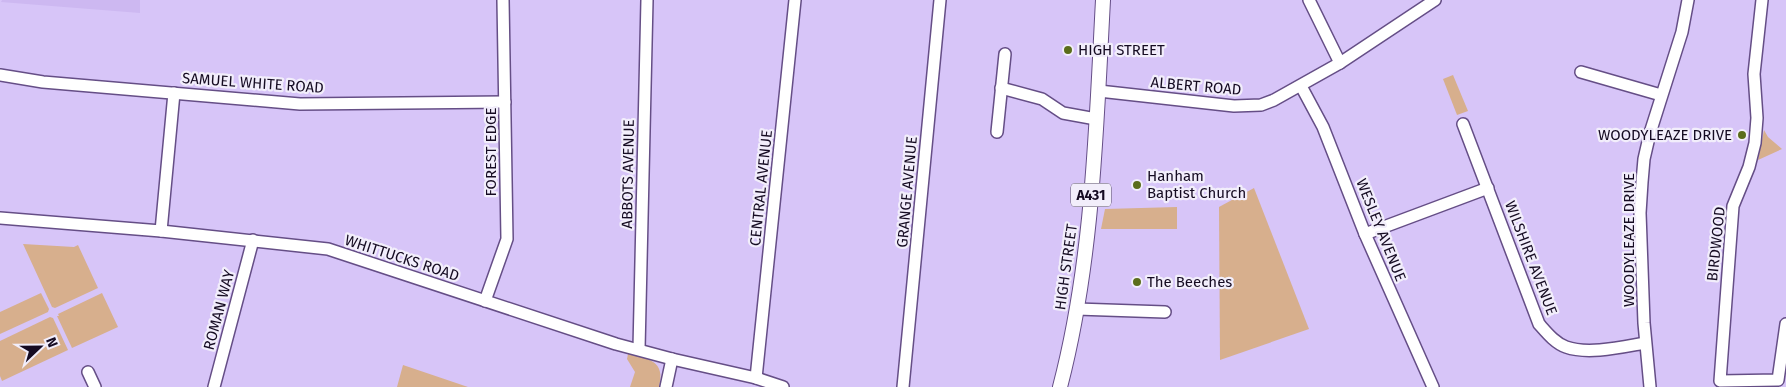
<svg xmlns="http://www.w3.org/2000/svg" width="1786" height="387" viewBox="0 0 1786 387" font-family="'Fira Sans',sans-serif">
<rect width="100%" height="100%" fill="#d7c5f8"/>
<polygon fill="#cdb8f1" points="2,0 140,0 140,13 1,2"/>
<g fill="#d7af8d">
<polygon points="1453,75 1468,111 1457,115 1443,79"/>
<polygon points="1764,130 1768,137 1782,149 1758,160"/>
<polygon points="1254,188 1309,329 1220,360 1219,207"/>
<polygon points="1177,207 1177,229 1101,229 1105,209"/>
<polygon points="23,244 74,247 78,245 98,288 55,308 52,307"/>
<polygon points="41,293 49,309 48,312 0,334 0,312"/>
<polygon points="102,293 118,327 72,348 57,316 59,316 58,314"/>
<polygon points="50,317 53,318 68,350 2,381 0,376 0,341"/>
<path d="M628 354C648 359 666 360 659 387H630L635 372 627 359Z"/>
<polygon points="403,365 468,387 397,387"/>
</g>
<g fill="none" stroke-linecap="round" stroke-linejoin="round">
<g stroke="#654e86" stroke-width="14">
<g id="minor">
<polyline points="1309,0 1340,63"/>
<polyline points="1762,0 1754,74 1757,118 1755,143 1749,167 1733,206 1720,381 1778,380 1786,324"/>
<polyline points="1581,72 1661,95"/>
<polyline points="0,75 43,82 300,104 505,102"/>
<polyline points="1301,86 1323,127 1365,234 1433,387"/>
<polyline points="1001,88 1042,99 1063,113 1096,119"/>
<polyline points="1099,91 1234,106 1261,105 1274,100 1340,63 1435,0"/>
<path d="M1463 124 1539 324C1547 333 1555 343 1566 347 1588 355 1622 347 1645 343"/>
<polyline points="997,132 1005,54"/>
<polyline points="0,218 161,231 328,249 616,344 672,359 756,378 783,387"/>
<polyline points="161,231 174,93"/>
<polyline points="1365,234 1488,188"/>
<polyline points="485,301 507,239 503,0"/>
<polyline points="1077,309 1165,312"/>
<polyline points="639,349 647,0"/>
<polyline points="88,372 95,387"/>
<polyline points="756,378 795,0"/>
<polyline points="214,387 253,240"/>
<polyline points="666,387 672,359"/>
<polyline points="903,387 940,0"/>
<polyline points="1650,387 1644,323 1640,213 1642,182 1644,159 1650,133 1682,32 1688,0"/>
</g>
</g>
<g stroke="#654e86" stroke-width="16">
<path id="major" d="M1060 387C1093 261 1096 130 1103 0"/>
</g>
<use href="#minor" stroke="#fff" stroke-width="11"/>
<use href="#major" stroke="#fff" stroke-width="14"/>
</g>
<g fill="#5b6d1b" stroke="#f2eefb" stroke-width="2">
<circle cx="1068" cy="50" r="5"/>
<circle cx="1742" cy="135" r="5"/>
<circle cx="1137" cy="185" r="5"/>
<circle cx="1137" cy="282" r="5"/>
</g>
<g text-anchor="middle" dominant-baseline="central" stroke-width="4.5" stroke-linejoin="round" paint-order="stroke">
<rect fill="#f2eefb" stroke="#574f63" stroke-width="1" x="1071" y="183.5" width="40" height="23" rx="4"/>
<g font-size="14" font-weight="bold" fill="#150b22">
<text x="1091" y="195">A431</text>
</g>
<g font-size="15" fill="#150b22" stroke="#f2eefb" text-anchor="start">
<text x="1078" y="50">HIGH STREET</text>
<text x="1732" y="135" text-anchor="end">WOODYLEAZE DRIVE</text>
<text x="1147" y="176">Hanham<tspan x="1147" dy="17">Baptist Church</tspan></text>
<text x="1147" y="282">The Beeches</text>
</g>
<g font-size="15" fill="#150b22" stroke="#f2eefb">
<text transform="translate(253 83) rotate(4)">SAMUEL WHITE ROAD</text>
<text transform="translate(1196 86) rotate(5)">ALBERT ROAD</text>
<text transform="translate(491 152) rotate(-90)">FOREST EDGE</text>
<text transform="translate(628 174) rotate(-89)">ABBOTS AVENUE</text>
<text transform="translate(761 188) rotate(-84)">CENTRAL AVENUE</text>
<text transform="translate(907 192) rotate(-85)">GRANGE AVENUE</text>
<text transform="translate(1381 230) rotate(68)">WESLEY AVENUE</text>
<text transform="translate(1629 240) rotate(-90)">WOODYLEAZE DRIVE</text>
<text transform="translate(1716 244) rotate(-84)">BIRDWOOD</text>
<text transform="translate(402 258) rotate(18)">WHITTUCKS ROAD</text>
<text transform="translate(1531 258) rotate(69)">WILSHIRE AVENUE</text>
<text transform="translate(1066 267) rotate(-82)">HIGH STREET</text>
<text transform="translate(219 310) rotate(-75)">ROMAN WAY</text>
</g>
</g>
<g transform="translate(40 347) rotate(68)" stroke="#f2eefb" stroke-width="4" paint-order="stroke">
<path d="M0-4L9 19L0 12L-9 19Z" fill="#150b22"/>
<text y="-8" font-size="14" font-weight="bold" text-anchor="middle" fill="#150b22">N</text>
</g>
</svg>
